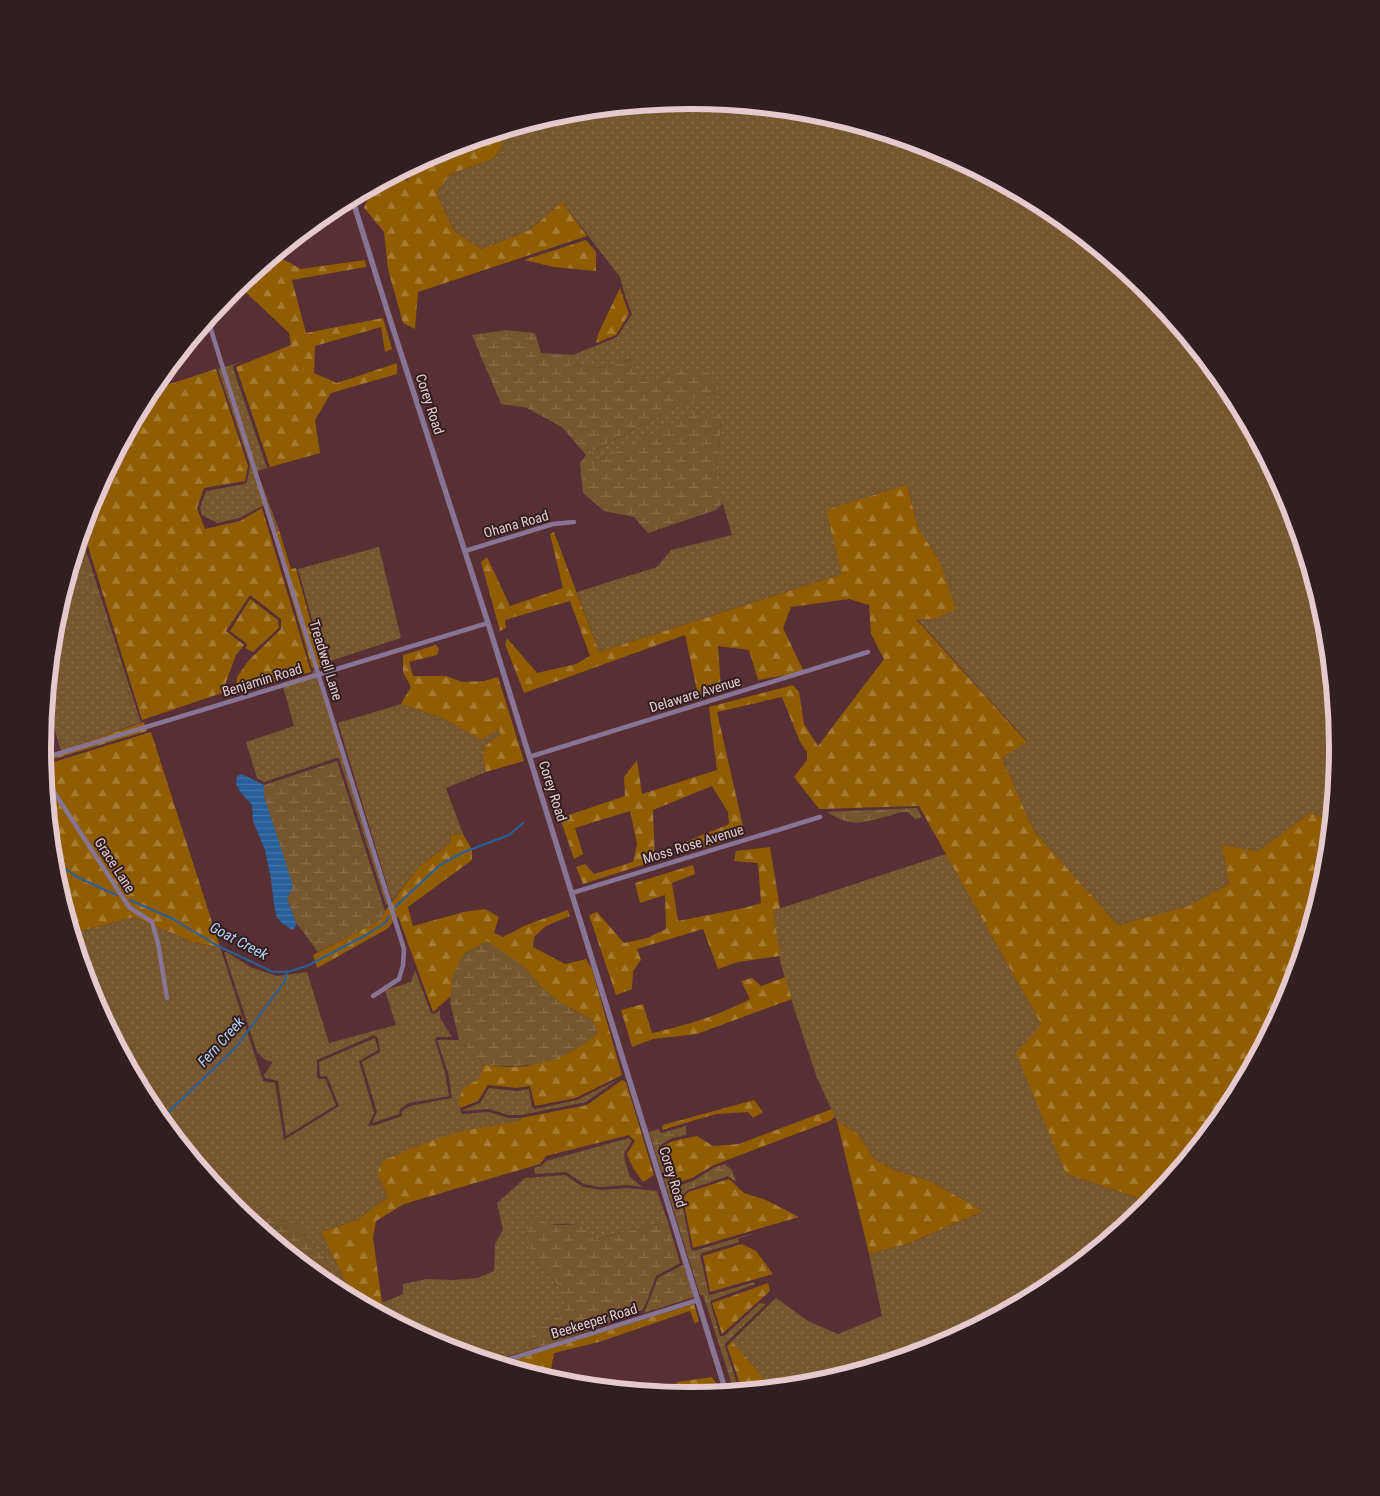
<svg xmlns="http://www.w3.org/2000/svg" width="1380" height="1496" viewBox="0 0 1380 1496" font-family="'Roboto Condensed',sans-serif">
<defs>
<pattern id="grass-dots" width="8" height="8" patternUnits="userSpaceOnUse" patternTransform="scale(1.25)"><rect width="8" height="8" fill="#76562e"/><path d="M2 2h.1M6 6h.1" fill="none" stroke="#896d4b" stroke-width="1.8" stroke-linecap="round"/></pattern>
<pattern id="forest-firs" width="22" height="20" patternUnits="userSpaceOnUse" patternTransform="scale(1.25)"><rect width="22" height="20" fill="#915d02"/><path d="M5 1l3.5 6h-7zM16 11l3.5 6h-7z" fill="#a57a32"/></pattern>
<pattern id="wetland-marsh" width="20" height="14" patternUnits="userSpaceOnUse" patternTransform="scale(1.25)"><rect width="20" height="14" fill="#76562e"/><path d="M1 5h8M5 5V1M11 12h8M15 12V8" fill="none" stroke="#896d4b"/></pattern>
<pattern id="water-rules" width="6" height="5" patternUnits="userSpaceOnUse" patternTransform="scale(1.25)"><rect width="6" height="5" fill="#27609a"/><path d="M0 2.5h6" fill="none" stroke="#4675a7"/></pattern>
</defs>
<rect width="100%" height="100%" fill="#582f35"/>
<g fill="url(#grass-dots)">
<polygon points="690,101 817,113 938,150 1050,210 1148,290 1229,389 1288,500 1325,622 1337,748 1330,820 1310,813 1258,851 1222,845 1229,884 1188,906 1118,925 1034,831 1002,758 1027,741 916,618 940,562 918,527 907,485 842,574 599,652 577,592 657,567 671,550 732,535 715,476 723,415 693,413 589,467 586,455 689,400 716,393 678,368 659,383 639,381 631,359 606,368 571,365 573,355 617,337 632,314 626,299 620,277 562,202 530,230 481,249 454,231 436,193 450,174 493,159 503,145 501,132 535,122 582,111"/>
<polygon points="241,362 234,365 233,368 267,468 257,471 279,530 272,531 264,506 262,506 239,518 217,523 202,515 200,508 206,491 245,484 247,482 250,465 218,369"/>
<polygon points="78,545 139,723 61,751 47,704 55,621"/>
<polygon points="379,547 401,638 324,663 298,569"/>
<polygon points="316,669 389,901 386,905 339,758 336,758 264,782 257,778 246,742 294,726 282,683 311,674 313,673 313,670"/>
<polygon points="401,704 441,717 481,740 499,728 500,735 483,761 486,772 446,788 463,834 452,835 450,843 417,869 392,901 338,723"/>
<polygon points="946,854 1041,1024 1066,1174 1151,1202 1148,1206 1049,1287 988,1319 978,1322 978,1325 938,1346 816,1383 764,1388 766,1381 732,1341 776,1298 808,1321 838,1334 882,1316 869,1254 910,1243 983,1211 928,1180 896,1171 874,1159 858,1134 837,1121 817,1078 794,1008 781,965 772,911"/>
<polygon points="134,917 195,943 220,947 263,1081 275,1083 284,1140 339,1106 327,1076 320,1076 319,1062 375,1038 378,1050 359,1061 374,1113 368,1126 376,1125 402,1116 402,1111 410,1106 452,1098 448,1072 437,1040 459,1040 480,1060 484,1065 478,1080 458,1102 462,1114 489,1112 508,1118 521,1118 522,1124 429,1141 408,1151 377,1173 388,1197 357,1220 321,1232 354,1299 335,1289 325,1258 295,1224 231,1205 151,1107 92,996 73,933"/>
<polygon points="224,952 227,952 250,967 277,976 307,972 329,1043 396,1025 385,990 411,982 415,970 431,1013 434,1014 440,1010 440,1018 452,1037 437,1037 435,1040 445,1073 449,1096 409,1103 400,1109 399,1114 372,1123 377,1112 362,1062 380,1052 378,1038 374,1035 317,1060 317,1077 319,1079 325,1079 336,1105 286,1136 278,1081 275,1080 265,1078 264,1075 273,1062 265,1060 257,1052"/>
<polygon points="617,1080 586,1102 521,1115 509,1115 489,1109 463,1111 463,1110 480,1103 489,1088 517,1091 529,1089 532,1107 535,1109 577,1100"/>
<polygon points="629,1138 632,1141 624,1153 625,1161 630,1177 642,1187 627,1185 600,1187 584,1184 566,1172 535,1174 534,1168 541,1166 546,1161"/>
<path d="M565 1175 583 1187 601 1190 627 1188 657 1191 668 1222 640 1228 593 1240C581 1220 571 1224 550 1224L534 1259 566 1294 564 1311 530 1337 531 1350 491 1361 442 1346 370 1308 403 1294V1284L427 1279 453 1280 478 1278 494 1271 495 1244 503 1230 497 1203 525 1178Z"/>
</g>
<g fill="url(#forest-firs)">
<polygon points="501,132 503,145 493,159 450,174 436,193 454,231 481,249 530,230 562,202 587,236 418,292 415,329 403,323 388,269 384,232 364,208 372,187 394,175 407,181 415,164 442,150"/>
<polygon points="586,240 596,252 596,271 554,267 524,260"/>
<polygon points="275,255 301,269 365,260 366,267 292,280 306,333 383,318 392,349 385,352 381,327 315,346 314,373 337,383 397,363 397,374 331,393 315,420 320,453 270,467 236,367 291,345 289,333 238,285"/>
<polygon points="620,288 629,314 616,335 596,343 598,334"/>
<polygon points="216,369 248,466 245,481 204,488 197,508 205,529 240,521 262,508 311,672 235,693 237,677 249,660 281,629 281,619 250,595 226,631 244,645 236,655 222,693 142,720 83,530 92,500 151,390"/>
<polygon points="907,485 918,527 940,562 956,609 934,619 916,619 1027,742 1002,758 1034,831 1118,925 1188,906 1229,884 1222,845 1258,851 1310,813 1330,820 1325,875 1288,996 1228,1108 1151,1202 1066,1174 1016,1053 1041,1024 919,806 819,809 794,777 807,760 807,752 800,742 782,697 717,712 745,835 682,854 678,845 729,824 728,812 712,786 653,810 655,861 583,884 576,867 585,864 594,874 633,862 637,844 630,811 575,828 583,854 574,859 560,818 625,796 624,777 637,760 642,794 717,770 709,707 793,685 799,692 804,724 818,746 884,659 871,634 869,605 849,599 791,607 783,628 804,672 758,680 749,650 718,646 721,689 698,695 685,635 524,693 505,644 507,638 537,673 576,664 590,656 570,601 505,620 506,628 500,631 481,562 487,557 510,606 563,588 550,534 554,532 599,652 842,574 826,510"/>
<polygon points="279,530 291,569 296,568 322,663 324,665 330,664 316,669 312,668 272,531"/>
<polygon points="250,599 278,620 279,628 253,652 245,648 247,646 246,643 230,631"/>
<polygon points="436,645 439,649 437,655 409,662 413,676 446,676 462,682 484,681 498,677 524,761 486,772 483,761 485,746 500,735 499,729 481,740 441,717 401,704 411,687 403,672 403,655"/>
<polygon points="144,722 147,731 44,762 43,757"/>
<polygon points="151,732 220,947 195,943 134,917 73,933 61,894 65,888 60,865 54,862 44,765"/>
<polygon points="463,834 472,850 472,860 408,907 413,926 464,912 485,909 499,917 494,933 503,937 526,925 568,910 570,916 546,926 534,937 533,947 565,964 586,959 592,969 622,1075 576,1098 535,1106 530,1086 517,1088 488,1085 478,1101 460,1108 458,1102 463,1088 478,1080 484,1065 509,1067 528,1066 593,1020 562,1004 542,988 522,965 453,975 451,996 433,1012 398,916 387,929 317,968 313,955 380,920 385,911 417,869 450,843 451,835"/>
<polygon points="770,847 780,908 773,911 780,956 738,962 718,969 703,929 637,949 641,960 633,971 632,989 616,995 589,915 597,912 624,943 647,938 666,929 665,895 640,903 635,883 693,865 695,874 672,883 678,921 744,908 761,903 758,863 734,861 736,851"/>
<path d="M785 977 792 999 697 1034 653 1039 632 1047 621 1010 643 1004 652 1033C688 1025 717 1016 750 999L741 981 752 978 761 986Z"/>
<polygon points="622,1080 626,1082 654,1175 643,1182 633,1168 627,1154 635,1141 629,1135 546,1156 540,1164 404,1204 376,1221 373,1238 382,1303 370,1308 354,1299 321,1232 357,1220 388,1197 377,1173 383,1161 429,1141 462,1131 521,1121 521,1118 587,1105"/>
<polygon points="754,1100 763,1112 753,1118 748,1112 716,1114 662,1130 663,1125"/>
<polygon points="832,1109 835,1117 830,1121 714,1165 692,1178 673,1184 661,1147 673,1141 697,1136 713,1146 739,1144"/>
<polygon points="837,1121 858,1134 874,1159 896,1171 928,1180 983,1211 910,1243 869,1254"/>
<polygon points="729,1179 744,1193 766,1200 799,1217 693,1248 683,1199 688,1192"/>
<polygon points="742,1244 756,1251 773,1274 710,1292 703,1256"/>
<polygon points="768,1283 770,1291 722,1334 712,1303"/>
<polygon points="694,1304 699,1321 695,1324 690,1311 599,1342 554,1353 550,1374 573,1384 563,1383 525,1371 521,1367 516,1369 500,1364"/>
<polygon points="732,1341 766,1381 764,1388 742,1390 727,1346"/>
<polygon points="712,1377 720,1389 718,1393 690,1395 666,1393 675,1393 677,1382"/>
</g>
<g fill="url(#wetland-marsh)">
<polygon points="506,330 535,333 541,353 573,355 571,365 606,368 632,359 640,381 659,383 678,368 710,373 716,393 689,400 591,452 589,466 693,413 723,414 715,476 723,503 716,510 648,533 634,517 604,511 583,493 580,463 586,455 562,427 527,408 501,404 472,335"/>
<polygon points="81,535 141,723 139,723 78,545"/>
<polygon points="337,761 385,911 381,920 318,952 295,921 287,899 264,796 264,785"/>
<path d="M917 808 922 817 915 819 908 812C901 811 896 814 889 816 861 822 854 829 827 812Z"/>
<path d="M487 941 522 965 542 988 562 1004 593 1020 598 1034C558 1064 533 1069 484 1065L480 1060 459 1040 450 1002 453 975 464 953Z"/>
<polygon points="686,1126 686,1135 672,1138 659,1146 671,1186 674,1187 693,1181 715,1167 725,1164 732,1170 736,1182 728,1176 688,1190 681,1197 691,1249 694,1251 757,1232 738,1239 739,1242 702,1253 700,1255 709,1295 711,1295 754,1282 755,1284 710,1301 720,1336 724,1336 760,1303 766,1304 725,1344 725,1346 739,1391 734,1391 703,1295 700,1295 649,1132 659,1129 660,1132 662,1133"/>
<polygon points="231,1205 295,1224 325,1258 335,1289 330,1286"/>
<path d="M536 1217C541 1219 546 1223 551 1224 572 1228 578 1216 594 1240L640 1228 668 1222 680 1263 656 1276 647 1301 642 1310 555 1343 531 1349 530 1337 564 1311 566 1294 534 1259 527 1231Z"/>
<polygon points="676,1240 694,1297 644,1313 658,1278 683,1265"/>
</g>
<polygon fill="url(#water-rules)" points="242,774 264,785 264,796 293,886 287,899 295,921 297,924 293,930 284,925 277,918 274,905 271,879 265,850 253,821 252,805 241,793 236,784 237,776"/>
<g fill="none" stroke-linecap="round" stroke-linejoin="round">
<g stroke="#27609a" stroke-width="2">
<polyline points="54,860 75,876 116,895"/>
<polyline points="130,900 173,919 216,945 273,972 287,972 307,966 366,935 385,923 389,917"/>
<polyline points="395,907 440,865 464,852 509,835 523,823"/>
<polyline points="161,1119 236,1047 285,981 287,972"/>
</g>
<g stroke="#887594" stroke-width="4.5">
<polyline points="208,320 404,949 403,965 399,979 373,996"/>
<polyline points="465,551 553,524 574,522"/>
<polyline points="529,757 868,652"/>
<polyline points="44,758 488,623"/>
<polyline points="45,769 54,792 129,907 152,922 158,943 167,998"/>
<polyline points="572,893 820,817"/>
<polyline points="497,1363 698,1300"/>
</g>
<polyline stroke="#887594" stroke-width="5.5" points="352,198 387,310 488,623 726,1392"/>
</g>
<g text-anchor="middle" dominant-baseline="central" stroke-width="4" stroke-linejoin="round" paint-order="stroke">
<g font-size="14" fill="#e5cacd" stroke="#311e20">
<text transform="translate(430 404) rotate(72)">Corey Road</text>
<text transform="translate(516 524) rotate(-16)">Ohana Road</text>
<text transform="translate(326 660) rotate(73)">Treadwell Lane</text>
<text transform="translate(262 680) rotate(-17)">Benjamin Road</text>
<text transform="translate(695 694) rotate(-17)">Delaware Avenue</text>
<text transform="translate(553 791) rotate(72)">Corey Road</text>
<text transform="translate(693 844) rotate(-17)">Moss Rose Avenue</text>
<text transform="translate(115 865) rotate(57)">Grace Lane</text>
<text transform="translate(673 1177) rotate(73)">Corey Road</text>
<text transform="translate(594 1321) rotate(-17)">Beekeeper Road</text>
</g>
<g font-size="15" font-style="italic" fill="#b5d3f4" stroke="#311e20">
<text transform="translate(239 941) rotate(28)">Goat Creek</text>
<text transform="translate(221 1042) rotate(-48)">Fern Creek</text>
</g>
</g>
<path d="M0 0H1380V1496H0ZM51 748a639 639 0 1 1 1278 0a639 639 0 1 1-1278 0Z" fill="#311e20" fill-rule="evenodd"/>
<path fill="none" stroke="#e5cacd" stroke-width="6" d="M51 748a639 639 0 1 1 1278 0a639 639 0 1 1-1278 0Z"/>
</svg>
